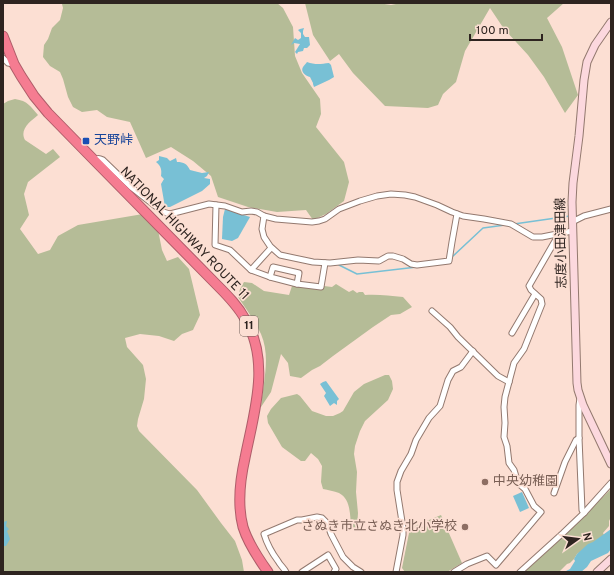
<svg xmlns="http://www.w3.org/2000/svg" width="614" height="575" viewBox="0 0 614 575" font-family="Overpass,'Noto Sans JP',sans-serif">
<rect width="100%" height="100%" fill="#fcdfd3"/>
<g fill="#b5bc97">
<polygon points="61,3 277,3 283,8 293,27 295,56 302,73 320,99 321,114 316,127 344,162 349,182 344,201 326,214 313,220 306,210 277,212 248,207 218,197 211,176 193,161 171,147 146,158 130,122 107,117 97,110 82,112 73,107 68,97 63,79 60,72 50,66 43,57 44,45 48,39 52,28 60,20 63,8 62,4"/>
<polygon points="305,3 378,3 391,5 401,3 564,3 547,18 562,47 578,95 565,113 544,77 528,55 504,29 490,8 465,51 456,82 443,94 438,105 428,108 385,106 353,73 339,54 330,61 313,35"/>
<path d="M15 99C28 101 30 106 38 115 31 121 19 129 25 140L46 154 53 149 60 157 28 182 24 194 29 215 20 229 38 254 50 250 58 236 78 225 143 214 158 230 162 250 167 261 178 257 189 269 200 315 193 330 182 334 174 341 159 336 140 334 125 338 127 347 143 365 146 379 144 399 138 419 137 426 139 431 197 490 221 523 235 541 242 560 244 572H3V104L8 101Z"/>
<path d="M244 282 252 283 264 291 289 295 292 286 321 290 324 286 332 287 336 284 349 292 353 290 357 293 359 292H363L365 295C378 294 390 296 403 297L412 307 400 314 391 315 373 327 333 356 320 366 312 370 301 378 290 376 288 363 281 354 271 392 261 407C263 383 271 357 261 334 255 321 246 309 238 297L240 289Z"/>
<path d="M385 375H389L392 381 393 389 388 400 365 421 360 431 355 446 354 454 357 472 356 492 358 513 357 528 351 527C350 516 351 499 339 493 334 491 328 490 323 489L321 482 322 466 318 459 311 453 305 461H301L282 447 268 423 267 416 271 409 281 398 297 394 300 396 312 411 326 416H333L340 413 343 411 354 392 364 384Z"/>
<polygon points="611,489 611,517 609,521 609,526 603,533 604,535 577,554 574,559 570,563 567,564 559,572 524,572 564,535"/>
<polygon points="441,515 462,563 447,572 405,572 402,568 410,528"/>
</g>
<g fill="#78c0d5">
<polygon points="304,28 303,31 303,34 305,37 309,37 310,45 307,48 304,48 303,51 298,52 297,54 295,52 300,44 294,43 291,45 295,38 298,40 301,38 301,33 298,30 300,29"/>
<path d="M307 62C315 65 321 64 329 63L331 65 334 77 329 80 314 87 313 84V83L310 77C306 76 300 72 303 67 304 65 306 64 307 62Z"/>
<path d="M159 156 167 158 170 161 176 158 177 162C184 162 187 164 190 170L202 173 209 172 207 176 204 178 210 179V184L202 191 170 207H165L161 184 164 179 161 176C162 170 161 166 156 162L159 160Z"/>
<polygon points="225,209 250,217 238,238 232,241 222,239 223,217"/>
<polygon points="326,381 339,399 337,401 337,405 334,403 330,406 324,396 326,393 320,384 323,382"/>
<polygon points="522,492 529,508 520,512 513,496"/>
<polygon points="7,521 6,526 9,529 7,531 10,539 6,546 3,546 3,522"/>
<polygon points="611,529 611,549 608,553 591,561 587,567 581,572 564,572 570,569 575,561 574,559 577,554 588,544 593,542"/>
</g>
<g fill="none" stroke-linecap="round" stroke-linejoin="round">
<g stroke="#78c0d5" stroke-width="1.5">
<polyline points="514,224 570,216"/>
<polyline points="452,257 483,228 505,225"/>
<polyline points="339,265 357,274 417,267"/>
</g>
<g stroke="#93796f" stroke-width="7">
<g id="street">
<polyline points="3,58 8,63 14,64"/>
<path d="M94 160C98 158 99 158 103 160L131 187 163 212 170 214 209 204 225 206 242 212 251 211 257 212 264 216 276 219 312 222 319 221 325 219 339 209 360 201 377 196 391 194 405 195 415 197 437 205 452 212 463 216 484 219 511 224 533 237H542L572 231"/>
<polyline points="216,205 215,245 230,250 251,270 270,277 297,284 321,287 325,263"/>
<polyline points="264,216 262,229 264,237 270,246 280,255 313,262 330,263 358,260 379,261 388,256 393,256 403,259 411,264 417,265 449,261 452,242 457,214"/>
<polyline points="572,222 584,216 611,209"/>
<polyline points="251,270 271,248"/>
<polyline points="270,277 273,267 299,273 297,284"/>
<polyline points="432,311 450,327 458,337 498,376 509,382"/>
<polyline points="512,333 535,294"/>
<polyline points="580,398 579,405 579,438 582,510 584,513"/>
<polyline points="554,493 565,462 576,440 579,438"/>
<path d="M286 572C284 568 280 565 278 561 272 553 267 544 264 534L297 520H302L317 517 322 518 327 523 331 534 343 557 353 567 361 572"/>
<polyline points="302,572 328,555 336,569 334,572"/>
<polyline points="396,572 403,535 403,528 397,490 397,482 401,471 411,454 416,440 429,418 440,406 448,380 453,371 461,367 473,351"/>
<polyline points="454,572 467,564 487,556 496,565 541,512 534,506 525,489 518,483 514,470 509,463 507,446 504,437 505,423 504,407 505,397 514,363 524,349 542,304 541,299 531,290 529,286 559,234"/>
<polyline points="520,572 563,533 584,513 611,483"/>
</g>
</g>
<g stroke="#93796f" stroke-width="9">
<g id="secondary">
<polyline points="611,22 595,45 587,62 584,80 579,136 573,183 572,202 577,383 578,390 583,405 611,464"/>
<polyline points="597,572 611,559"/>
</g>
</g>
<g stroke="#af5d69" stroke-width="11">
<path id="highway" d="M3 36 14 64 21 76 34 96 48 113 94 160 218 286C228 296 238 306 245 319 271 362 254 412 245 458 240 480 237 504 243 527 248 543 258 558 268 572"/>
</g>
<use href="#street" stroke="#fff" stroke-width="5"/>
<use href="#secondary" stroke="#fcd8de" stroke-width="7"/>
<use href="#highway" stroke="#f57c91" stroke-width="9"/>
</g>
<rect fill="#1a4fb4" stroke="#fcdfd3" stroke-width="1.5" x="82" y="137" width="8" height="8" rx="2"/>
<g fill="#8d6e63" stroke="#fcdfd3" stroke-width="1.5">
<circle cx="485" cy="482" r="4"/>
<circle cx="465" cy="527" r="4"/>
</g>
<g text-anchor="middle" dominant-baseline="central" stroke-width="3.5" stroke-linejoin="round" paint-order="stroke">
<rect fill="#fcdfd3" stroke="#6c5c56" stroke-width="1" x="240" y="316" width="18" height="20" rx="3"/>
<g font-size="12" font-weight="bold" fill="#2e2420">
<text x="249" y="326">11</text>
</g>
<g font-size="13" fill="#164399" stroke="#fcdfd3" text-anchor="start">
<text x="94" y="141">天野峠</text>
</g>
<g font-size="13" fill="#2e2420" stroke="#fcdfd3">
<text transform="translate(184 234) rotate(46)">NATIONAL HIGHWAY ROUTE 11</text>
<text transform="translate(562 243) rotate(-91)">志度小田津田線</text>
</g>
<g font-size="13" fill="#785e54" stroke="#fcdfd3" text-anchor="start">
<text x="493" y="482">中央幼稚園</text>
<text x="457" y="527" text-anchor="end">さぬき市立さぬき北小学校</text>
</g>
</g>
<rect width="614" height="575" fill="none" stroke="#2e2420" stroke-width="8"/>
<g transform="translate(578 539) rotate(76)" stroke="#fcdfd3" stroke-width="3" paint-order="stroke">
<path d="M0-3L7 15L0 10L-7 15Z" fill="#2e2420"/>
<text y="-6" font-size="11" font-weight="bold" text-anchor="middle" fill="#2e2420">N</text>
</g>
<path d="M470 34v6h72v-6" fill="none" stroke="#2e2420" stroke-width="2"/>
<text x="476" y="34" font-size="12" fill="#2e2420" stroke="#fcdfd3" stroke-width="3" paint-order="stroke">100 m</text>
</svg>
